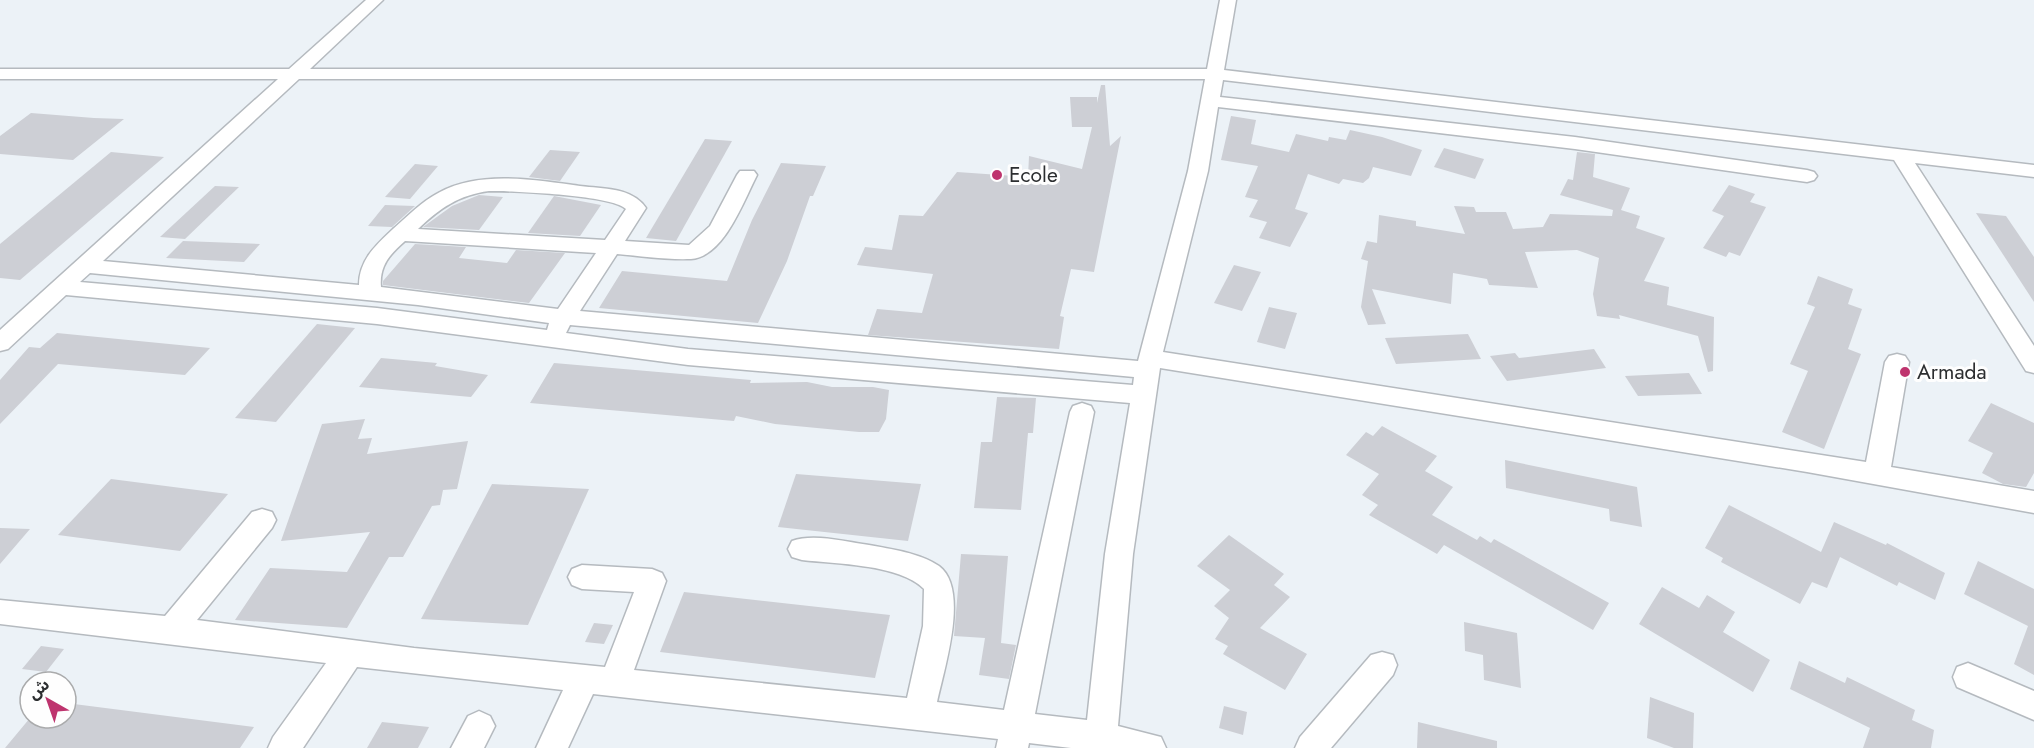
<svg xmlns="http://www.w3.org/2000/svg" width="2034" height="748" viewBox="0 0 2034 748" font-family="Jost,'Noto Sans Arabic',sans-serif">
<rect width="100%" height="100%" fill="#ecf2f7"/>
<g fill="#cdcfd5">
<polygon points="1101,85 1105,85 1110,146 1121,136 1094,272 1071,269 1060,316 1064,317 1059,349 868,335 877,309 922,313 933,274 857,265 865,247 892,250 899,215 923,216 957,172 1028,177 1029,156 1082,169 1092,127 1072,127 1070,97 1097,97 1097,103"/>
<polygon points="31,113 94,118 124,119 73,160 0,154 0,136"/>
<polygon points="1231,116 1256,120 1251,144 1289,152 1296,134 1328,141 1329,137 1346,140 1350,130 1382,137 1422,150 1411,176 1373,167 1369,178 1363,183 1343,179 1339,184 1308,174 1295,209 1308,213 1290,247 1259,238 1267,222 1249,217 1258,200 1245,197 1258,166 1221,160"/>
<polygon points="705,139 732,141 676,241 646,238"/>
<polygon points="1444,148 1484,159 1475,179 1434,167"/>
<polygon points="550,150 580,152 560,181 529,177"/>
<polygon points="111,152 164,157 20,280 0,278 0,244"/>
<polygon points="1577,152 1595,154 1593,177 1630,188 1621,210 1640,216 1636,228 1665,238 1644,281 1669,287 1667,305 1714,317 1713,371 1708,372 1698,336 1619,315 1620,319 1597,316 1593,294 1599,258 1577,250 1525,252 1538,288 1489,285 1487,279 1453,273 1451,304 1372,289 1386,324 1368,325 1361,307 1368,261 1361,259 1367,241 1377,243 1379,215 1416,221 1416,226 1465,234 1454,206 1474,207 1476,212 1506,212 1513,229 1543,227 1550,214 1612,216 1613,210 1560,195 1568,179 1573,180"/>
<polygon points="781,163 826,166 813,196 810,196 787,261 758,323 599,308 622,271 727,281 752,220"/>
<polygon points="415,164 438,166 410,199 385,197"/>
<polygon points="1729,185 1755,194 1750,202 1766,207 1740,256 1729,252 1726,257 1703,248 1724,216 1712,211"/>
<polygon points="215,186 239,187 185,239 160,237"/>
<polygon points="479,195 503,197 479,230 423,227 452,206"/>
<polygon points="554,196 601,205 580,236 528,233"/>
<polygon points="385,205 415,206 392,227 368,226"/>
<polygon points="1976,213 2006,216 2034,257 2034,302"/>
<polygon points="183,241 260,244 244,262 166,258"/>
<polygon points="415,244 466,247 459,258 507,263 516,250 565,253 529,303 383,285 383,281"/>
<polygon points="1234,265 1261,272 1242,311 1214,303"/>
<polygon points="1818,276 1853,289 1848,304 1862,309 1848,349 1861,354 1824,449 1782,432 1808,371 1790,364 1815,307 1807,304"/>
<polygon points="1269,307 1297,313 1285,349 1257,342"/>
<polygon points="317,324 355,328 276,422 235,418"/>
<polygon points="57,333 210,348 185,375 58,364 0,424 0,380 29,347 40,348"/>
<polygon points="1468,334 1481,359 1396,364 1385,338"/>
<polygon points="1594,349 1606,368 1507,381 1490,356 1515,353 1519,358"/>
<polygon points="381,358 437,363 435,366 488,375 471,397 359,387"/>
<polygon points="554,363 751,380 750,383 807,382 832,387 873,387 889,390 886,419 879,432 859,432 775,424 736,416 734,421 530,403"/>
<polygon points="1689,373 1702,394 1638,396 1625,376"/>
<polygon points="997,397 1036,398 1033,433 1028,433 1021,510 974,508 981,442 992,442"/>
<polygon points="1991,403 2034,423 2034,473 2026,487 2003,484 1982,473 1993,453 1968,441"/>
<polygon points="365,419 358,439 372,438 367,454 468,441 457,489 443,490 440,505 432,506 403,557 389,557 347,628 235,620 270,568 347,572 370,532 281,541 322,424"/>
<polygon points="1382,426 1437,456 1425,471 1453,487 1432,515 1477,540 1480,536 1491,543 1494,539 1609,603 1593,630 1444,545 1437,554 1369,515 1378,505 1362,495 1379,474 1346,455 1366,432 1373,436"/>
<polygon points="1505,460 1637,487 1642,527 1610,521 1609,509 1506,488"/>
<polygon points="796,474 921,484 908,541 778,527"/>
<polygon points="111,479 228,494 180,551 58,535"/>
<polygon points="492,484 589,489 528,625 421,619"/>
<polygon points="1729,505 1821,552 1834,522 1886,545 1887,543 1945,573 1935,600 1899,582 1897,586 1840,557 1827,588 1812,582 1800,604 1721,562 1723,558 1705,548"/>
<polygon points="0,528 30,529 0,564"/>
<polygon points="1229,535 1284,574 1274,585 1290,597 1260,628 1307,654 1285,690 1223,654 1228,646 1215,639 1229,618 1214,606 1230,590 1197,566"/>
<polygon points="961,554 1008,556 1001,643 1016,645 1009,679 979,675 985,638 954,636"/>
<polygon points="1978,561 2034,589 2034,675 2014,664 2028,626 1964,594"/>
<polygon points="1662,587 1699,608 1707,595 1735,612 1723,632 1770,660 1753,692 1639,624"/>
<polygon points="684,592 890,615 875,678 660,652"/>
<polygon points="1464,622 1517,633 1521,688 1484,680 1483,655 1465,651"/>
<polygon points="594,623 613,625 604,644 585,642"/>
<polygon points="41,646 64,649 46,672 22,669"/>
<polygon points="1799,661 1845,683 1847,677 1915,710 1912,720 1934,730 1931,748 1863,748 1870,728 1790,689"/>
<polygon points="1650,697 1694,713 1693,748 1674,748 1647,738"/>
<polygon points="66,703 254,727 240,748 5,748 30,718 66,718"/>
<polygon points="1224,706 1247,712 1243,735 1219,728"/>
<polygon points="382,722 429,727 418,748 367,748"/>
<polygon points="1418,722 1497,741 1497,748 1417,748"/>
</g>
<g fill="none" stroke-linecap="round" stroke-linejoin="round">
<g stroke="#b5babf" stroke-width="3">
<g id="minor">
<path d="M366 0H383L310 69H1207L1220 0H1236L1224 70 2034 165V177L1915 163 2034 346V373L2026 371 1894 160 1223 80 1220 97 1575 137 1807 170 1814 172 1817 176 1814 180 1807 182 1575 149 1218 107 1208 171 1163 352 1866 462 1885 362 1889 356 1897 354 1905 356 1909 362 1891 467 2034 491V513L1807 472 1160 368 1133 554 1118 726 1161 737 1166 748H1071L1029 743 1028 748H996L998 739 593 694 568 748H536L563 690 357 667 303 748H268L273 737 326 663 0 624V600L165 616 252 512 262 509 272 512 276 520 272 528 197 620 414 648 605 667 634 592 582 589 572 585 568 577 572 569 582 565 652 569 662 573 666 581 634 670 907 698 923 626 924 589C900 564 835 564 802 560L792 557 788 549 792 541C814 533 846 542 869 545 891 549 920 553 939 566 970 589 944 669 937 702L1004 710 1070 412 1073 406 1082 403 1091 406 1094 412 1035 714 1087 720 1105 554 1130 403 688 365 377 324 66 295 8 349 0 351V330L278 79H0V69H289ZM299 79H1205L1188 171 1138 361 580 311 617 254C641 256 667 260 691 259 724 257 744 200 757 175L754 171H740L737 175 710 226 689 245 625 241 646 208C632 187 603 189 580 186 536 180 481 170 440 192 422 201 408 216 393 229 376 245 359 260 359 285L103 261ZM489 191C512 191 613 195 626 209L605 240 418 229C440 208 459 195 489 191ZM405 241 596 253 558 309 381 287C379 266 390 254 405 241ZM90 273 418 305 549 323 547 330 377 308 80 282ZM570 325 1134 377 1133 385 688 349 566 333Z"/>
<polygon points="1382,652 1393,655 1397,665 1393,675 1331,748 1295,748 1300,737 1371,655"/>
<polygon points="1968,663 2034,691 2034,720 1957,687 1953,677 1957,667"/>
<polygon points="479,711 490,716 495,726 484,748 451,748 468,716"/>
</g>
</g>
<use href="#minor" fill="#fff" fill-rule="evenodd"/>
</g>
<g fill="#be346e" stroke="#fefefe" stroke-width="2">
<circle cx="997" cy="175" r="6"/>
<circle cx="1905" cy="372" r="6"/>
</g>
<g text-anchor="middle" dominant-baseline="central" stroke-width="6" stroke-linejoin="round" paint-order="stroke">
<g font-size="21" fill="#2c2e30" stroke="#fefefe" text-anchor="start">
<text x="1009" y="175">Ecole</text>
<text x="1917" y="372">Armada</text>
</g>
</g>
<g transform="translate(48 700) rotate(320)"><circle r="28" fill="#fefefe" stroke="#aaabac" stroke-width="1.5"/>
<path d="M0-4.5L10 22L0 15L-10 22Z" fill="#be346e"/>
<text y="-9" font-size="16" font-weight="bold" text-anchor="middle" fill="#2c2e30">ش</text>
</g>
</svg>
